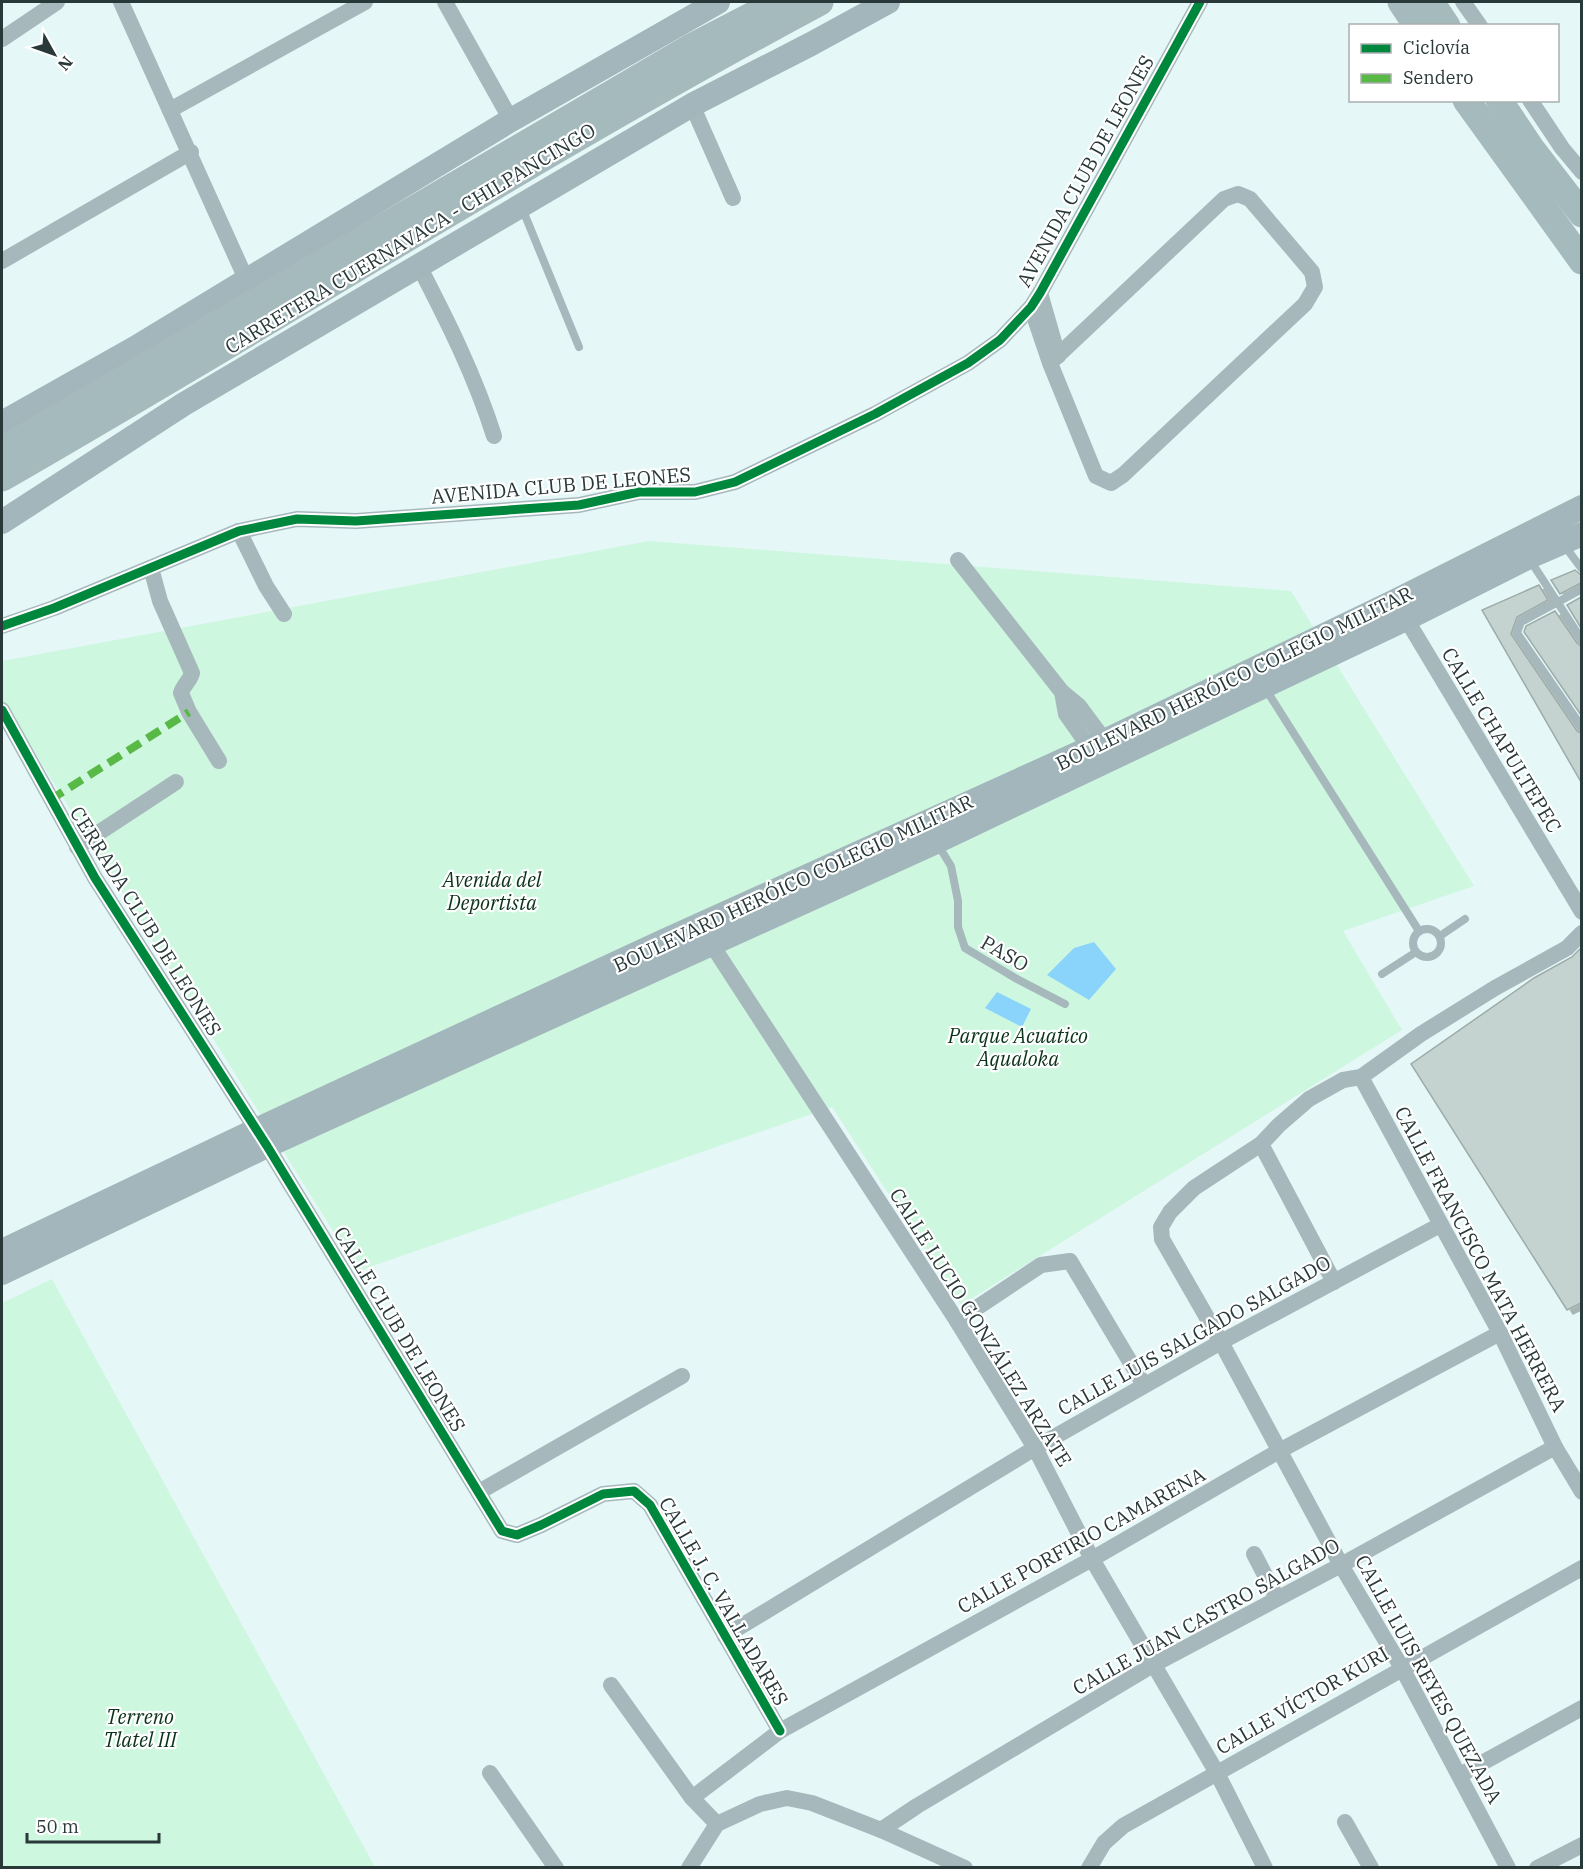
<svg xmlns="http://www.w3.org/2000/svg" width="1583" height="1869" viewBox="0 0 1583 1869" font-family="'IBM Plex Serif',serif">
<defs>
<filter id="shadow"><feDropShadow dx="6" dy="4" stdDeviation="0" flood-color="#0004"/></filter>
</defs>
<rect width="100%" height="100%" fill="#e6f7f7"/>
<g fill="#cef7e0">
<polygon points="649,541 1291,591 1474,886 1343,931 1402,1030 961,1305 832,1107 358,1271 2,700 2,661"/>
<polygon points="52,1279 375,1867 2,1867 2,1303"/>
</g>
<g fill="#8ad4fb">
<polygon points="1094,942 1116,969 1089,1000 1047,975 1074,948"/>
<polygon points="997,992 1031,1009 1022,1027 985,1008"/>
</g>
<g fill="#c4d3d0" stroke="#9daca9" stroke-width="1.5" filter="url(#shadow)">
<polygon points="1575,570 1581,575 1581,583 1560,594 1551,580"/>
<polygon points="1539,585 1548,600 1517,617 1511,634 1577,731 1581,733 1581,782 1482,610"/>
<polygon points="1581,597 1581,628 1567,605"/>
<polygon points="1555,611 1577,643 1581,646 1581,715 1524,632 1526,626"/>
<polygon points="1581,948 1581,1303 1567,1310 1411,1064 1534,978 1572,957"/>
</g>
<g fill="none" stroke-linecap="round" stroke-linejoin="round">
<g stroke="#a7b8bc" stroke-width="8">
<polyline points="522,208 579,347"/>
<polyline points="1564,545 1582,569"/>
<polyline points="1530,560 1582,640"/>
<polyline points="1582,589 1521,622 1517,633 1582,727"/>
<polyline points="1265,688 1419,931"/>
<polyline points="938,845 951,866 958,901 958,927 965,948 1017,979 1065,1004"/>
<circle cx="1427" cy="943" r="14"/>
<polyline points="1440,936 1465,919"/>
<polyline points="1382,974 1416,952"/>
</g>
<g stroke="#a7b8bc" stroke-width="16">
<polyline points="121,2 246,279"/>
<polyline points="445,2 511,120"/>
<polyline points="1463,2 1480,26"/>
<polyline points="2,39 57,2"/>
<polyline points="1530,100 1562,148 1582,172"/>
<polyline points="692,105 733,198"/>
<polyline points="170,110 365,2"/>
<polyline points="2,261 191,152"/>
<path d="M419 266C448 322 475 376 494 436"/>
<polyline points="1040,293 1058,356"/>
<polyline points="1031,307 1050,363 1096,476 1111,483 1123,475 1305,304 1315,287 1312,272 1250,199 1238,194 1224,199 1050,363"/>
<polyline points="239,531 266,586 284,614"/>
<polyline points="958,560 1062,692 1079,706 1105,741"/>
<path d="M151 568 160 601 192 673C190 681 184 684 181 693L189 712 219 761"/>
<polyline points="1402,612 1582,912"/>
<polyline points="2,626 54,608 239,531 297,519 356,521 579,505 639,492 695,492 735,482 875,414 968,363 1000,340 1031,307 1040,293 1200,2"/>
<polyline points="1062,692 1066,714 1090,748"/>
<polyline points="2,710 95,878 267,1146 502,1531 517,1535 541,1525 603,1494 634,1491 650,1505 780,1731"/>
<polyline points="77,847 176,782"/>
<polyline points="712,945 957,1321 1035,1448 1092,1559 1217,1773 1265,1868"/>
<polyline points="1361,1077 1500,1333 1555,1447 1582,1492"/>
<polyline points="1261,1144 1334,1282"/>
<polyline points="957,1321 1041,1265 1070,1261 1144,1385"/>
<polyline points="479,1492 682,1376"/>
<polyline points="1254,1554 1277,1598"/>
<polyline points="725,1636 1035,1448 1221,1342 1440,1225"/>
<polyline points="611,1685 692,1798 717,1824"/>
<polyline points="490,1773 556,1868"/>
<polyline points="1460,1775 1582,1708"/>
<polyline points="692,1798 780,1731 1092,1559 1279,1451 1500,1333"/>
<polyline points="1345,1822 1371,1868"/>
<polyline points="881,1830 917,1806 1153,1665 1341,1565 1555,1447"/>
<polyline points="689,1868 717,1824 760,1804 787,1798 812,1803 881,1830 965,1868"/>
<polyline points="1089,1868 1104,1843 1123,1826 1582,1568"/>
<polyline points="1508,1868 1402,1668 1341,1565 1221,1342 1162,1239 1161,1227 1170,1212 1194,1188 1261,1144 1279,1125 1309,1099 1343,1080 1361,1077 1421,1034 1495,988 1567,948 1582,933"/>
<polyline points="1537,1868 1582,1845"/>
</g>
<g stroke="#a2b6bb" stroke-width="24">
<polyline points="2,423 135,348 511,120 718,2"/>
<polyline points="2,522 184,404 692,105 811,44 888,2"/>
<polyline points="2,1251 256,1130 664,941 1090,748 1395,601 1582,507"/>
<polyline points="2,1273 267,1146 936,842 1406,619 1529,557 1582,534"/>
</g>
<g stroke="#a5babc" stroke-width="27">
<polyline points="1401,2 1417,26"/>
<polyline points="1431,2 1447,26"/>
<polyline points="1466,100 1582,261"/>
<polyline points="1499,100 1531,148 1582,214"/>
<polyline points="2,450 693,46 778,2"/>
<path d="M2 478C275 321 542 151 820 2"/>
</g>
<polyline stroke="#58b947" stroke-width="8" stroke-dasharray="15 8" stroke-linecap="butt" points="50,800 189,712"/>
<g stroke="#fff" stroke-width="13">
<g id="cycleway">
<polyline points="2,626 54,608 239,531 297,519 356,521 579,505 639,492 695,492 735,482 875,414 968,363 1000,340 1031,307 1040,293 1200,2"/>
<polyline points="2,710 95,878 267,1146 502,1531 517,1535 541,1525 603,1494 634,1491 650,1505 780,1731"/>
</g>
</g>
<use href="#cycleway" stroke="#00873e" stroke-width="9"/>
</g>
<g text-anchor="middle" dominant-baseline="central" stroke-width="4.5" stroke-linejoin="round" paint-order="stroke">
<g font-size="20" fill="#293838" stroke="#fff">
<text transform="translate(1085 171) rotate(-61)">AVENIDA CLUB DE LEONES</text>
<text transform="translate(410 238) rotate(-31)">CARRETERA CUERNAVACA - CHILPANCINGO</text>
<text transform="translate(561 485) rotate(-5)">AVENIDA CLUB DE LEONES</text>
<text transform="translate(1234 678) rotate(-26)">BOULEVARD HERÓICO COLEGIO MILITAR</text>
<text transform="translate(1502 740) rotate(59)">CALLE CHAPULTEPEC</text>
<text transform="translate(793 883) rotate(-25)">BOULEVARD HERÓICO COLEGIO MILITAR</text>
<text transform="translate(146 921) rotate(58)">CERRADA CLUB DE LEONES</text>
<text transform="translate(1005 953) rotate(30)">PASO</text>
<text transform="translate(1481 1259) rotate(62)">CALLE FRANCISCO MATA HERRERA</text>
<text transform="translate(981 1327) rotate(58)">CALLE LUCIO GONZÁLEZ ARZATE</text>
<text transform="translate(400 1329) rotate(59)">CALLE CLUB DE LEONES</text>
<text transform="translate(1194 1335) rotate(-29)">CALLE LUIS SALGADO SALGADO</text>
<text transform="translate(1081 1540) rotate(-29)">CALLE PORFIRIO CAMARENA</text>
<text transform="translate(724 1601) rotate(60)">CALLE J. C. VALLADARES</text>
<text transform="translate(1206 1616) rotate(-29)">CALLE JUAN CASTRO SALGADO</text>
<text transform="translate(1429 1679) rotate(61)">CALLE LUIS REYES QUEZADA</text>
<text transform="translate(1302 1700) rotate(-30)">CALLE VÍCTOR KURI</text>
</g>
<g font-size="20" font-style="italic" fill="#0a321b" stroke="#fff">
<text x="492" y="879">Avenida del<tspan x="492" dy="23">Deportista</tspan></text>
<text x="1018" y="1035">Parque Acuatico<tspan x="1018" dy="23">Aqualoka</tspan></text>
<text x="140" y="1716">Terreno<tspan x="140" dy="23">Tlatel III</tspan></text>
</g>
</g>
<rect width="1583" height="1869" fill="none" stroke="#293838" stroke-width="6"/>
<rect x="1349" y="24" width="210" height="78" fill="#ffffff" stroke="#a9afaf" stroke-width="1.5"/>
<rect x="1361" y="44" width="30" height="9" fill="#00873e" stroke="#a9afaf" stroke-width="1.5"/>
<text x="1403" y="54" font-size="18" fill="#293838">Ciclovía</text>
<rect x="1361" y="74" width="30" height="9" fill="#58b947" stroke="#a9afaf" stroke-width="1.5"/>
<text x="1403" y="84" font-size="18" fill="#293838">Sendero</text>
<g transform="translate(54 54) rotate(130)" stroke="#ffffff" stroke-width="4.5" paint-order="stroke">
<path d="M0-4.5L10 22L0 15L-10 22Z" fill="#293838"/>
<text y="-9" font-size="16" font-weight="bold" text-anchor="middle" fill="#293838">N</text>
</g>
<path d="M27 1833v9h132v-9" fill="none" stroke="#293838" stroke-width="3"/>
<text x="36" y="1833" font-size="18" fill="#293838" stroke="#ffffff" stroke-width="4.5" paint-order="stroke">50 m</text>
</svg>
